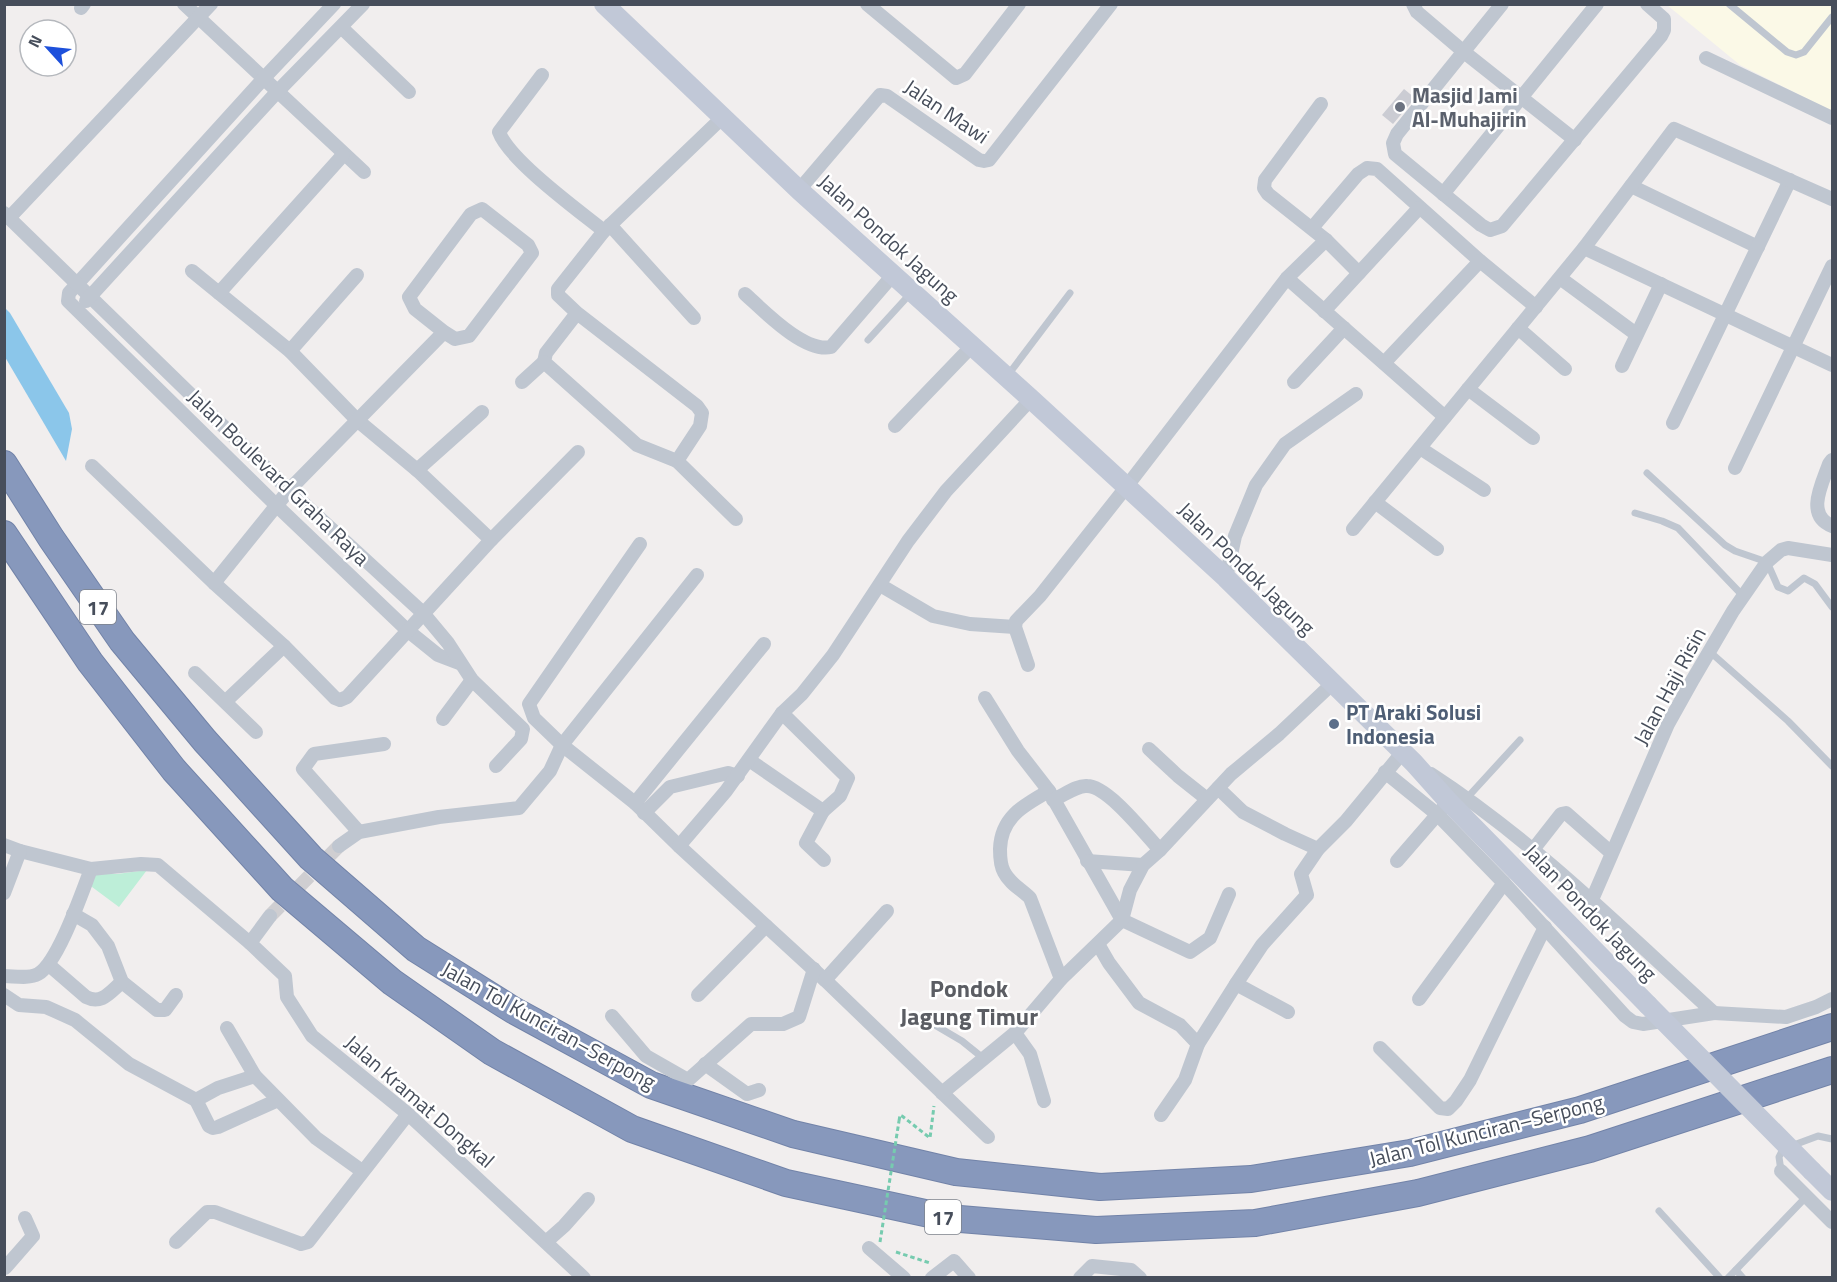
<svg xmlns="http://www.w3.org/2000/svg" width="1837" height="1282" viewBox="0 0 1837 1282" font-family="'Titillium Web',sans-serif">
<rect width="100%" height="100%" fill="#f1eeee"/>
<polygon fill="#fbf9e7" points="1667,5 1832,5 1832,111 1740,65"/>
<polygon fill="#bdeed8" points="147,870 119,907 88,884 93,873 117,874"/>
<polygon fill="#8bc6ea" points="5,308 10,313 69,413 72,429 66,461 5,357"/>
<polygon fill="#cbccd3" points="1404,89 1415,98 1393,124 1382,115"/>
<g fill="none" stroke-linecap="round" stroke-linejoin="round">
<polyline stroke="#cfced1" stroke-width="14" stroke-dasharray="14 7" stroke-linecap="butt" points="270,916 339,846"/>
<g stroke="#7283a8" stroke-width="28">
<g id="highway">
<polyline points="4,464 51,538 122,641 205,741 311,858 416,949 513,1010 651,1085 793,1134 956,1172 1100,1187 1251,1179 1410,1153 1580,1110 1832,1027"/>
<polyline points="4,534 90,662 174,770 282,889 392,982 492,1052 632,1129 786,1183 948,1218 1096,1230 1255,1223 1418,1193 1590,1149 1832,1070"/>
</g>
</g>
<g stroke="#76cbaf" stroke-width="3" stroke-dasharray="4.5 3" stroke-linecap="butt">
<polyline points="899,1121 900,1115 902,1116 930,1138 934,1106"/>
<polyline points="896,1252 930,1263"/>
</g>
<g stroke="#bfc6d0" stroke-width="7">
<polyline points="1729,4 1787,52 1796,55 1804,52 1832,17"/>
<polyline points="868,340 910,294"/>
<polyline points="1008,375 1070,293"/>
<polyline points="1647,473 1725,545 1735,551 1767,562 1778,587 1788,591 1804,578 1815,584 1832,607"/>
<polyline points="1635,513 1662,521 1678,528 1744,597"/>
<polyline points="1709,651 1788,721 1832,766"/>
<polyline points="1466,799 1520,740"/>
<polyline points="928,1021 962,1041 983,1058"/>
<polyline points="1781,1171 1779,1157 1783,1149 1818,1136 1832,1139"/>
<polyline points="1659,1211 1720,1278"/>
<polyline points="1736,1270 1743,1278"/>
<polyline points="1728,1278 1807,1196"/>
</g>
<g stroke="#bfc6d0" stroke-width="14">
<polyline points="184,4 364,172"/>
<polyline points="334,4 264,78 78,283 69,293 68,301 276,505 407,630 438,655 459,663"/>
<polyline points="867,4 956,78 965,74 1019,4"/>
<polyline points="1413,4 1417,12 1464,52 1575,140"/>
<polyline points="1502,4 1397,134 1393,143 1395,154 1481,225 1490,230 1502,226 1661,36 1664,30 1664,19 1647,4"/>
<polyline points="81,8 84,4"/>
<polyline points="342,28 409,92"/>
<polyline points="1706,58 1832,118"/>
<path d="M542 75 499 132C509 160 578 210 604 231"/>
<polyline points="1321,104 1265,180 1264,188 1268,194 1326,240 1359,273"/>
<polyline points="1631,186 1758,247"/>
<polyline points="799,190 880,95 887,96 979,160 984,161 989,160 1111,4"/>
<polyline points="1443,194 1597,4"/>
<polyline points="4,213 289,490 423,613 448,643 472,680 523,729 521,739 496,766"/>
<polyline points="9,218 211,4"/>
<polyline points="610,225 694,318"/>
<polyline points="1312,228 1358,174 1367,168 1377,169 1480,261 1536,307"/>
<polyline points="1584,248 1832,365"/>
<polyline points="192,271 290,351 357,420 417,470 491,540"/>
<polyline points="1287,278 1445,417"/>
<polyline points="1560,278 1636,334"/>
<polyline points="219,293 343,155"/>
<path d="M745 294C763 310 804 353 831 347L893 275"/>
<polyline points="86,301 277,92 363,4"/>
<polyline points="1324,311 1419,208"/>
<polyline points="577,313 546,353 544,362 637,445 677,461 700,426 702,413 697,406 577,313 558,295 558,289 604,231 724,116"/>
<polyline points="1518,328 1565,369"/>
<polyline points="290,351 357,275"/>
<polyline points="1384,363 1480,261"/>
<polyline points="1622,366 1661,284"/>
<polyline points="522,382 544,362"/>
<polyline points="1294,382 1344,328"/>
<polyline points="1468,389 1533,438"/>
<polyline points="1673,423 1790,180"/>
<polyline points="895,426 972,346"/>
<polyline points="1420,448 1484,490"/>
<path d="M1832 460 1829 464C1822 484 1805 515 1832 526"/>
<polyline points="677,461 736,519"/>
<polyline points="92,466 214,583 284,646 335,698 340,700 347,697 491,540 578,452"/>
<polyline points="1735,468 1832,266"/>
<polyline points="417,470 482,412"/>
<polyline points="1375,502 1437,549"/>
<polyline points="1353,529 1584,248 1674,129 1832,199"/>
<polyline points="640,544 529,704 534,718 562,745 635,803 679,846 825,980 988,1137"/>
<polyline points="1226,578 1235,536 1256,485 1285,444 1356,394"/>
<polyline points="214,583 289,490 444,332 415,309 409,297 471,214 482,209 528,245 532,253 469,336 455,339 444,332"/>
<polyline points="880,585 933,616 970,624 1015,627"/>
<polyline points="1028,665 1015,627 1016,621 1040,596 1127,486 1287,278 1326,240"/>
<polyline points="195,673 256,732"/>
<polyline points="985,698 1018,751 1049,791 1122,920 1190,952 1210,938 1229,894"/>
<polyline points="226,701 284,646"/>
<polyline points="443,719 472,680"/>
<polyline points="1149,749 1178,776 1207,799"/>
<polyline points="749,760 823,811 840,796 848,778 782,713"/>
<path d="M1385 772 1438 815 1504 883 1625 1016 1633 1022 1643 1024 1714 1013C1623 930 1534 841 1431 774"/>
<polyline points="1218,788 1243,812 1285,834 1318,849"/>
<path d="M1049 791C1024 805 1001 817 1000 849 1000 856 1000 865 1004 872 1010 884 1021 889 1030 898L1061 979"/>
<path d="M1053 800C1063 796 1077 785 1087 786 1108 786 1145 834 1160 850"/>
<polyline points="635,803 764,644"/>
<polyline points="823,811 806,843 824,860"/>
<polyline points="644,813 670,787 728,773 738,776"/>
<polyline points="359,832 303,769 314,754 384,744"/>
<polyline points="4,845 20,851 91,869 141,864 158,865 250,943"/>
<polyline points="339,846 359,832 439,817 519,808 550,771 562,745 697,575"/>
<polyline points="679,846 726,791 782,713 802,694 833,655 908,541 946,491 1031,399"/>
<polyline points="1532,851 1561,814 1566,813 1608,850"/>
<polyline points="1087,861 1143,865"/>
<polyline points="1397,861 1443,808"/>
<polyline points="4,893 20,851"/>
<polyline points="1591,902 1668,724 1692,681 1733,611 1767,562 1781,550 1788,548 1832,555"/>
<polyline points="73,914 92,925 108,946 122,982 157,1010 165,1010 176,995"/>
<polyline points="270,916 250,943 285,976 287,997 312,1036 408,1114 584,1278"/>
<polyline points="1098,944 1109,963 1139,1003 1180,1025 1198,1044"/>
<path d="M49 965 86 997C102 1005 110 992 122 982"/>
<path d="M4 976C14 976 29 979 38 974 58 963 82 892 91 869"/>
<polyline points="825,980 887,911"/>
<polyline points="1236,984 1288,1012"/>
<polyline points="4,995 19,1005 46,1007 75,1020 129,1064 196,1100"/>
<polyline points="698,995 766,926"/>
<polyline points="1419,999 1504,883"/>
<polyline points="1714,1013 1786,1017 1816,1007 1832,999"/>
<polyline points="612,1016 646,1056 688,1080 751,1024 783,1024 799,1017 814,969"/>
<polyline points="227,1028 255,1076 316,1138 362,1171"/>
<polyline points="1015,1033 1030,1054 1044,1101"/>
<polyline points="1380,1048 1440,1108 1448,1109 1456,1101 1470,1080 1545,927"/>
<polyline points="705,1064 747,1094 759,1090"/>
<polyline points="255,1076 218,1088 196,1100 209,1126 213,1128 218,1127 278,1100"/>
<polyline points="942,1093 1015,1033 1061,979 1122,920 1130,890 1143,865 1160,850 1231,774 1279,734 1332,684"/>
<polyline points="1161,1115 1185,1080 1198,1044 1236,984 1262,945 1307,895 1301,874 1318,849 1346,821 1402,753"/>
<polyline points="1781,1171 1832,1222"/>
<polyline points="547,1241 564,1226 588,1199"/>
<polyline points="176,1242 207,1212 215,1212 296,1242 301,1244 308,1242 408,1114"/>
<polyline points="869,1248 904,1278"/>
<polyline points="5,1268 33,1236 25,1218"/>
<polyline points="932,1278 954,1261 969,1278"/>
<polyline points="1080,1278 1092,1266 1131,1270 1140,1278"/>
</g>
<g stroke="#c1c8d7" stroke-width="20">
<polyline points="604,4 799,190 1031,399 1226,578 1414,763 1448,801 1648,1005"/>
<polyline points="1812,1171 1832,1191"/>
</g>
<use href="#highway" stroke="#8798bc" stroke-width="26"/>
<polyline stroke="#76cbaf" stroke-width="3" stroke-dasharray="4.5 3" stroke-linecap="butt" points="880,1242 899,1121"/>
<polyline stroke="#c1c8d7" stroke-width="20" points="1648,1005 1812,1171"/>
</g>
<circle fill="#6b7280" stroke="#fff" stroke-width="2" cx="1400" cy="107" r="6"/>
<circle fill="#5c6f8a" stroke="#fff" stroke-width="2" cx="1334" cy="724" r="6"/>
<g text-anchor="middle" dominant-baseline="central" stroke-width="5" stroke-linejoin="round" paint-order="stroke">
<g fill="#fff" stroke="#7e838c" stroke-width="1.5">
<rect x="80" y="590" width="36" height="34" rx="4.5"/>
<rect x="925" y="1200" width="36" height="34" rx="4.5"/>
</g>
<g font-size="20" font-weight="bold" fill="#474e5b">
<text x="98" y="607">17</text>
<text x="943" y="1217">17</text>
</g>
<g font-size="21" font-weight="bold" fill="#5b616d" stroke="#fff" text-anchor="start">
<text x="1412" y="95">Masjid Jami<tspan x="1412" dy="24">Al-Muhajirin</tspan></text>
</g>
<g font-size="21" fill="#474e5b" stroke="#fff">
<text transform="translate(947 111) rotate(34)">Jalan Mawi</text>
<text transform="translate(889 238) rotate(42)">Jalan Pondok Jagung</text>
<text transform="translate(279 477) rotate(44)">Jalan Boulevard Graha Raya</text>
<text transform="translate(1247 568) rotate(44)">Jalan Pondok Jagung</text>
<text transform="translate(1669 686) rotate(-62)">Jalan Haji Risin</text>
<text transform="translate(1591 912) rotate(46)">Jalan Pondok Jagung</text>
<text transform="translate(549 1025) rotate(29)">Jalan Tol Kunciran–Serpong</text>
<text transform="translate(420 1101) rotate(41)">Jalan Kramat Dongkal</text>
<text transform="translate(1486 1130) rotate(-14)">Jalan Tol Kunciran–Serpong</text>
</g>
<g font-size="21" font-weight="bold" fill="#4e5e75" stroke="#fff" text-anchor="start">
<text x="1346" y="712">PT Araki Solusi<tspan x="1346" dy="24">Indonesia</tspan></text>
</g>
<g font-size="24" font-weight="bold" fill="#5b5d63" stroke="#fff">
<text x="969" y="988">Pondok<tspan x="969" dy="28">Jagung Timur</tspan></text>
</g>
</g>
<rect width="1837" height="1282" fill="none" stroke="#474e5b" stroke-width="12"/>
<g transform="translate(48 48) rotate(297)"><circle r="28" fill="#ffffff" stroke="#b5b8bd" stroke-width="1.5"/>
<path d="M0-4.5L10 22L0 15L-10 22Z" fill="#1d50db"/>
<text y="-9" font-size="16" font-weight="bold" text-anchor="middle" fill="#474e5b">N</text>
</g>
</svg>
